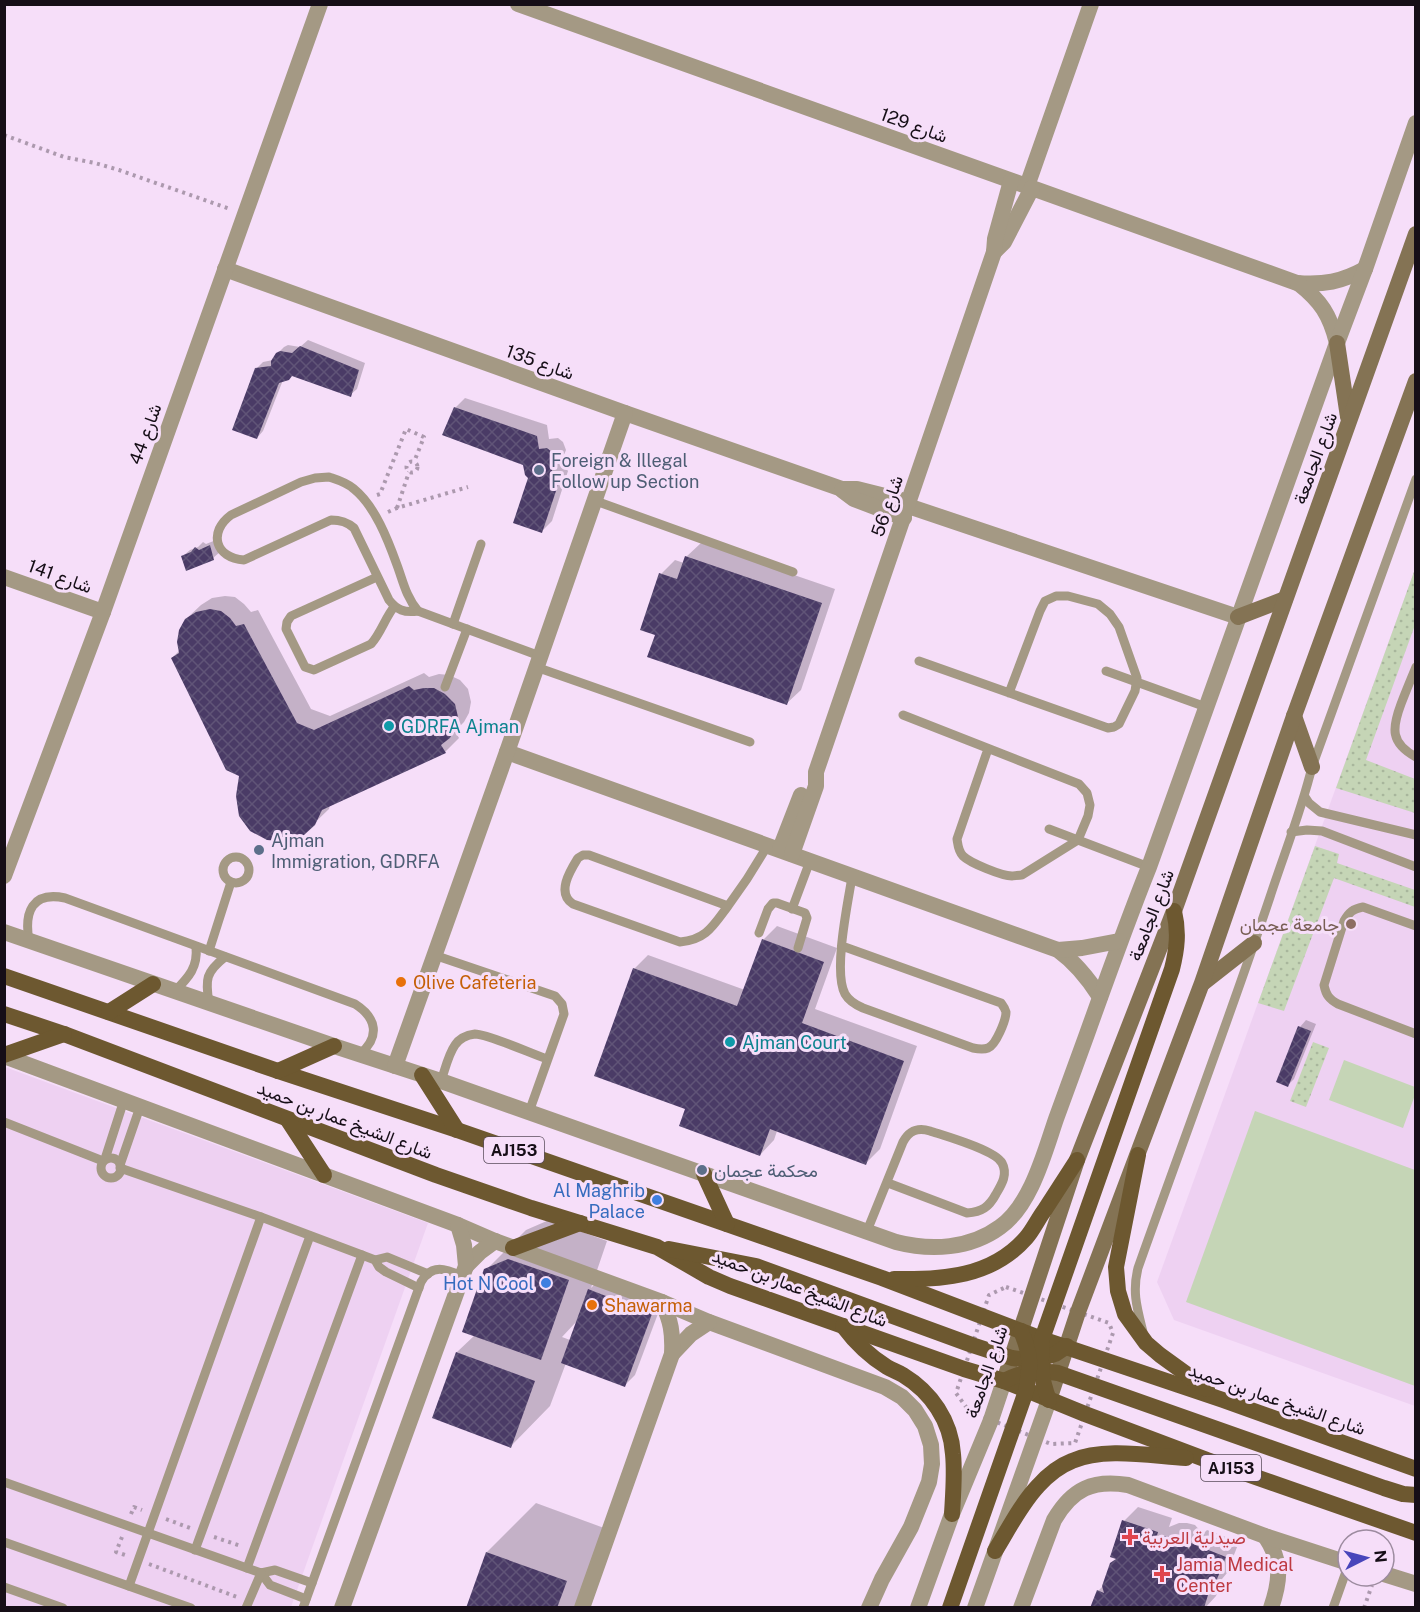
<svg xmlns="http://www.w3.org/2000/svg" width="1420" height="1612" viewBox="0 0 1420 1612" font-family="'Public Sans',Vazirmatn,sans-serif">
<defs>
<pattern id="grass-dots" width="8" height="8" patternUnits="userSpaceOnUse" patternTransform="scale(1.5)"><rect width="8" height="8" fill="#c5d5b6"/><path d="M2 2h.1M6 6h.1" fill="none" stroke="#a8b69c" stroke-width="1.8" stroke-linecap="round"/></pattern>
<pattern id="building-cross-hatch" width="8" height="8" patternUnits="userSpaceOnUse" patternTransform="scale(1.5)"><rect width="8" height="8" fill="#4a3b66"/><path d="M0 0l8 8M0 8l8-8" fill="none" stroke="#605477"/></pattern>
</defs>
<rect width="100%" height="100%" fill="#f6def9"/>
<g fill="#eed1f2">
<polygon points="1415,569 1415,1406 1174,1320 1157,1282"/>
<polygon points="5,1067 428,1223 291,1607 5,1607"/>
</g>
<g fill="url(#grass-dots)">
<polygon points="1415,569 1415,625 1366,760 1415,779 1415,813 1336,788"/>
<polygon points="1315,846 1339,854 1337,863 1415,890 1415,907 1334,878 1284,1011 1258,1003"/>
<polygon points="1313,1042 1329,1048 1306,1107 1290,1101"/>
</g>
<g fill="#c5d5b6">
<polygon points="1344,1060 1415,1087 1415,1095 1403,1128 1329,1100"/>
<polygon points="1255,1111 1415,1170 1415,1386 1186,1302"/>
</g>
<g fill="#0003" fill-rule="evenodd">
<polygon points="308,340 365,363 357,389 350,395 293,374 283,380 263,431 257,438 256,369 263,362 273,360 277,354 284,347 288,345 300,347"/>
<polygon points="465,398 547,425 549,439 558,438 563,442 566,450 561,462 568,471 552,521 541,532 530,478 525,464 455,408"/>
<polygon points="216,540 220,552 213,558 183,556 190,550 198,547 203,542 206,544"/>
<polygon points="701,543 835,589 801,690 786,704 656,634 661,574 675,560 684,563 686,557"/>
<polygon points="225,596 235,597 244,604 251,612 258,610 311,709 330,716 424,673 429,677 439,674 449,675 460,680 468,689 471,702 469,713 464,722 455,731 459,738 445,752 330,804 329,809 303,834 241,775 172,658 180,650 186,619 201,605 212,598"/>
<polygon points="777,926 837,948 815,1009 917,1046 880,1149 866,1163 777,1131 774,1140 760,1155 687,1108 634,969 648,955 745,990 763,940"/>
<polygon points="1306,1020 1316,1024 1294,1079 1288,1085 1300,1027"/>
<path d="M549 1220 607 1241 591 1288 599 1280 662 1303 635 1375 625 1385 566 1363 550 1406 511 1446 457 1352 475 1335 486 1270 526 1230ZM577 1321 570 1340 562 1337Z"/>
<polygon points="536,1503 615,1532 581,1608 467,1608 487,1552"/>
<polygon points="1138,1507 1172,1518 1169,1527 1179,1523 1187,1523 1195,1525 1203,1534 1207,1530 1239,1542 1227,1573 1222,1579 1216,1596 1205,1608 1092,1608 1098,1591 1104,1585 1117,1558 1124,1521"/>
</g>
<g fill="url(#building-cross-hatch)">
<polygon points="300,346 359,370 351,397 292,376 289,380 279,383 257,439 232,430 255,368 271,366 271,361 276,353 280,351 292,353"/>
<polygon points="454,407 537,436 539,449 547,448 553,453 556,461 551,473 559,482 542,533 513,523 528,478 525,475 523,465 442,435"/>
<polygon points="210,545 214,560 186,571 181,556 191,552 195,547 199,550"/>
<polygon points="685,556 822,603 787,705 647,657 655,635 640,630 659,573 677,579"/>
<polygon points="210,609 221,611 230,618 236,626 244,624 297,723 314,730 409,686 414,690 424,688 434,688 445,694 455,704 458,717 455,728 450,738 441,745 446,753 322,810 315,825 304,835 290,842 267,840 250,831 239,816 236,796 239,776 226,770 171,658 179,653 177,642 179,630 185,619 196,612"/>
<polygon points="762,939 824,962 802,1023 904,1061 866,1165 770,1129 760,1156 679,1126 685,1109 594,1076 633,968 737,1006"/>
<polygon points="1298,1026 1311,1031 1288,1087 1276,1082"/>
<polygon points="508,1259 569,1280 541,1360 462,1332 484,1269"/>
<polygon points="588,1289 652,1314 625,1387 561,1363"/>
<polygon points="456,1352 535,1381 511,1448 432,1418"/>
<polygon points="1122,1520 1158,1532 1156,1539 1163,1536 1172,1536 1180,1539 1189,1549 1191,1543 1226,1557 1213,1589 1207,1587 1208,1595 1204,1608 1090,1608 1097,1590 1104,1593 1102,1586 1110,1563 1116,1559 1110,1557"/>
<polygon points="486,1552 567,1581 557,1608 466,1608"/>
</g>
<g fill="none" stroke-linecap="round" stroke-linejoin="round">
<g stroke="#ac99ae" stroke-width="4" stroke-dasharray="3 4.5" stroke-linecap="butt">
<polyline points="4,135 64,157 95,163 119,170 230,209"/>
<circle cx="412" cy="467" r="5.5"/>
<polyline points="377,495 380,494 406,429 424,437 414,462"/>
<polyline points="397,508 409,472"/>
<polyline points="388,512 397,508 468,487"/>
<polygon points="1006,1287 1109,1323 1113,1333 1075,1443 1051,1444 969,1411 956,1393 989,1295"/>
<polyline points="131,1514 134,1507 142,1510"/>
<polyline points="166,1519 190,1528"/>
<polyline points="122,1537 116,1552 125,1555"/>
<polyline points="214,1537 241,1546"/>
<polyline points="149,1564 237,1597"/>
<polyline points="1364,1608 1372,1585"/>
</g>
<g stroke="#a49984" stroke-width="9">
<path d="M329 477C338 480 346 482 354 489 375 506 388 540 397 565 403 581 406 597 418 611 404 613 397 610 389 600L354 528C347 522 341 520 331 520L244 560C215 558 208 532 231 515L301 482 315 478Z"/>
<polyline points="593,500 793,572"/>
<path d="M377 577 291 616 287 622 286 629 305 667 314 670 371 644C381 633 385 618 394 607"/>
<polyline points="418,611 540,656"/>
<polyline points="453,624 481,544"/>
<polyline points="919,661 1108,728 1114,727 1119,724 1135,691 1137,678 1119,627 1110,614 1098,604 1068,596 1056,596 1045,601 1040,611 1009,693"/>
<polyline points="536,667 750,742"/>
<path d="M1416 667C1411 679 1406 691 1401 704 1392 728 1390 743 1416 757"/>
<polyline points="1106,671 1206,707"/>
<polyline points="445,687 467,629"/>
<path d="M903 715 1079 784 1087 793 1090 805 1088 816 1078 840 1022 875C1020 875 1013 876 1012 876 1002 876 970 863 963 856 958 851 958 845 957 839L988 749"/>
<polyline points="1305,797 1309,803 1320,812 1416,835"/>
<polyline points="1049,829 1149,867"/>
<polyline points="1291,832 1307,830 1322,831 1416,867"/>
<circle cx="236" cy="870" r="13"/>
<path d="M728 906C713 926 706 940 680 942L573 904C556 893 570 871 578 858L583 855H589L728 906 747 879 768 845"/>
<polyline points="792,909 810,861"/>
<path d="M1416 926 1363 907C1353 909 1349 912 1344 921L1324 985C1326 995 1329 999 1338 1004L1416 1034"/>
<polyline points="759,933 768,909 773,903 777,903 805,913 807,918 798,948"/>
<path d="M29 941C24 912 32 891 65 898L355 1004C377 1018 380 1037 360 1054"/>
<path d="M842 946 1001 1003C1004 1007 1005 1008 1006 1012 1006 1020 996 1045 988 1048 983 1050 978 1049 973 1048L863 1008C856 1005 849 1001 845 994 833 972 848 902 852 877"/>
<polyline points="209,951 231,882"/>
<polyline points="434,955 555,996 562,1004 564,1014 529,1112"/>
<path d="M175 991C189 977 198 967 196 947"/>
<path d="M209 1003C205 979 206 972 225 957"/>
<path d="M441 1081C445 1070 448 1055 455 1045 459 1039 467 1035 475 1034 488 1034 532 1054 547 1059"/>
<polyline points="4,1122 103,1161"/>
<circle cx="111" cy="1168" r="10"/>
<polyline points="105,1159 124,1100"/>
<polyline points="120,1165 140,1107"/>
<polyline points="120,1168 261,1217 362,1255 375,1260 379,1267 386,1272 419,1288"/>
<path d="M867 1231 903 1142C909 1131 917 1127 930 1131 945 1136 995 1150 1002 1163 1008 1174 1002 1184 996 1194 989 1207 982 1212 967 1213L888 1183"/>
<polyline points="375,1260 387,1257 428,1274"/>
<path d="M1143 1332C1137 1308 1132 1292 1138 1268 1182 1144 1228 1022 1270 897 1284 854 1301 812 1312 767L1416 479"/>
<polyline points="4,1482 261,1573 275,1570 312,1583"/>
<polyline points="4,1542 191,1608"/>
<polyline points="195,1550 310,1236"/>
<polyline points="247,1568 362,1255"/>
<polyline points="261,1573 270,1585 306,1599"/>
<polyline points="129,1586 261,1217"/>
<polyline points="4,1587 63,1608"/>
<polyline points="246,1608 261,1573"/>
<path d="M303 1608 421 1282C432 1263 446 1269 462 1276"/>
<polyline points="1333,1608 1348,1566"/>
</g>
<g stroke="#a49984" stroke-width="16">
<path d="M518 4 1297 283C1324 285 1341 282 1365 269"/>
<polyline points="1027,186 1091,4"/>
<polyline points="994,252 1004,242 1032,188"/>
<polyline points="225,269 625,413 842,489 857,489 909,502"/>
<path d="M1298 283C1321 301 1330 315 1337 343"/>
<polyline points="842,490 854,499 904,518"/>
<polyline points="908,506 1238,617"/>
<polyline points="4,577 103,612"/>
<path d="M507 752 1058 950C1076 963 1088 978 1100 997"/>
<polyline points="780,849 801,795"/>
<polyline points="792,854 816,786 816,772 994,252 995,239 1011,181"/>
<polyline points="4,876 103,612 320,4"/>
<path d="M4 932 334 1046 441 1081 896 1242C931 1251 970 1249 1000 1227 1031 1205 1044 1154 1056 1119 1066 1091 1077 1062 1087 1034 1107 978 1127 922 1149 867L1337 343 1365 269 1416 123"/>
<polyline points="1058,950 1082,948 1119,941"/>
<polyline points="4,1056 458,1225 495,1241 662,1302 709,1322 885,1387 902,1397 915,1410 925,1426 931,1445 932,1464 929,1482 911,1527 882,1579 869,1608"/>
<polyline points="395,1066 507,752 625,413"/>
<polyline points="466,1266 480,1252 495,1241"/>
<polyline points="672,1354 691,1334 709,1322"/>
<path d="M1265 1536C1282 1561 1281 1579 1271 1608"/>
<polyline points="1384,1574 1416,1584"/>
<polyline points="342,1608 466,1266 464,1245 458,1225"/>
<path d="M582 1608 672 1354C673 1333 671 1321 662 1302"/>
<path d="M1021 1608 1054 1520C1072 1489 1093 1479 1128 1485L1265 1536 1348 1563"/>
</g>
<g stroke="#a49984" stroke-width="16">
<polyline points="918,1608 952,1514 991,1420 1004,1381"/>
<polyline points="975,1608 1049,1400"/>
</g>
<g stroke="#847354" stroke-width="16">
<polyline points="1337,343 1348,417"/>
<polyline points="1238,617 1285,599"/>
<polyline points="1294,716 1312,767"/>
<polyline points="1203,983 1254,943"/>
<polyline points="1004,1381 1077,1160 1174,911 1416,234"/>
<polyline points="1049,1400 1078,1312 1202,983 1294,716 1416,381"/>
</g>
<g stroke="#6d5830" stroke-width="16">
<polyline points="4,976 278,1071 457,1130 882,1278 1042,1339 1223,1400 1416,1469"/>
<polyline points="109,1012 153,984"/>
<polyline points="4,1014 64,1034 436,1175 531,1208 657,1247 709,1277 730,1286 964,1369 1004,1381 1085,1414 1207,1460 1416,1533"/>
<polyline points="4,1055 64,1034"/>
<polyline points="278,1071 334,1046"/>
<polyline points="422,1075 457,1130"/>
<polyline points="288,1120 324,1175"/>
<polyline points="1138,1155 1116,1267 1118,1291 1125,1314 1146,1343 1160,1355 1207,1389"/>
<polyline points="704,1174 727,1224"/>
<polyline points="513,1248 580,1223"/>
<polyline points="669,1249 756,1266 972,1345 1012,1358 1029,1360 1040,1359 1055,1354 1067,1346"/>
<path d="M894 1279C942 1280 992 1277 1026 1238 1033 1230 1038 1219 1044 1211 1055 1194 1066 1177 1077 1160"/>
<path d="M843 1326C855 1342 869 1356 887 1367 892 1370 898 1372 903 1375 931 1392 951 1421 953 1454 955 1474 953 1495 952 1514"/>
<path d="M1004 1381C1025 1371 1034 1369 1058 1373L1384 1488 1403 1494 1416 1495"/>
<path d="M1049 1400C1040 1377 1040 1362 1042 1339L1172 969C1177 949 1179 932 1174 911"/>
<path d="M995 1551C1008 1530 1021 1504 1038 1486 1047 1476 1059 1466 1072 1461 1104 1447 1151 1456 1186 1458"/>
<path d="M950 1608 1026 1391C1031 1365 1031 1355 1021 1331"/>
</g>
</g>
<g fill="#5c6f8a" stroke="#f6def9" stroke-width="2">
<circle cx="539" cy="470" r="6"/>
<circle cx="259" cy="850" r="6"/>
<circle cx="702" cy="1170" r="6"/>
</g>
<g fill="#0f9aa8" stroke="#f6def9" stroke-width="2">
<circle cx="389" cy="726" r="6"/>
<circle cx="730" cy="1042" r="6"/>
</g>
<circle fill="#8d6e63" stroke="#f6def9" stroke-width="2" cx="1351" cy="924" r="6"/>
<g fill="#e8710a" stroke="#f6def9" stroke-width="2">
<circle cx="401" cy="982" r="6"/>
<circle cx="592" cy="1305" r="6"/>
</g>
<g fill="#3f7fe0" stroke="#f6def9" stroke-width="2">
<circle cx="657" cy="1200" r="6"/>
<circle cx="546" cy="1283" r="6"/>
</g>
<g fill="#e0444e" stroke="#f6def9" stroke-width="2">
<path d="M1127 1528h6v6h6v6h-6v6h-6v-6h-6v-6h6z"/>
<path d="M1159 1565h6v6h6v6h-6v6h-6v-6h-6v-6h6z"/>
</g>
<g text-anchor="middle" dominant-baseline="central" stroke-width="6" stroke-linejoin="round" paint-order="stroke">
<g fill="#f6def9" stroke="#594c5b" stroke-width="1.5">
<rect x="484" y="1137" width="60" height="26" rx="4.5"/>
<rect x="1201" y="1455" width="60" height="26" rx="4.5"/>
</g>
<g font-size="16" font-weight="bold" fill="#160e17">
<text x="514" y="1150">AJ153</text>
<text x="1231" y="1468">AJ153</text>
</g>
<g font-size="18" fill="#160e17" stroke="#f6def9">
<text transform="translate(914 125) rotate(20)">شارع 129</text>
<text transform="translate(540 362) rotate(20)">شارع 135</text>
<text transform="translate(145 434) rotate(-70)">شارع 44</text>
<text transform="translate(1315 458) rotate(-70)">شارع الجامعة</text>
<text transform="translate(887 506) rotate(-71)">شارع 56</text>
<text transform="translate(60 576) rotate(20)">شارع 141</text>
<text transform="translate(1151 915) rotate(-69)">شارع الجامعة</text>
<text transform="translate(345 1120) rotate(21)">شارع الشيخ عمار بن حميد</text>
<text transform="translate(800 1288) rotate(21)">شارع الشيخ عمار بن حميد</text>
<text transform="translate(986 1372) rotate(-71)">شارع الجامعة</text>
<text transform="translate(1277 1399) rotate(19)">شارع الشيخ عمار بن حميد</text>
</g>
<g font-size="18" fill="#4e5e75" stroke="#f6def9" text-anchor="start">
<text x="551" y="460">Foreign &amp; Illegal<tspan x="551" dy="21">Follow up Section</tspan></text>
<text x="271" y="840">Ajman<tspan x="271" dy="21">Immigration, GDRFA</tspan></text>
<text x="714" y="1170">محكمة عجمان</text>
</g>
<g font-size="18" fill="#0d838f" stroke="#f6def9" text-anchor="start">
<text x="401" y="726">GDRFA Ajman</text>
<text x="742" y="1042">Ajman Court</text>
</g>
<g font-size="18" fill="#785e54" stroke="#f6def9" text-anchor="end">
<text x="1339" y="924">جامعة عجمان</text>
</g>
<g font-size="18" fill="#c56008" stroke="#f6def9" text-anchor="start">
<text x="413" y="982">Olive Cafeteria</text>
<text x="604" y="1305">Shawarma</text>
</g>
<g font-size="18" fill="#366cbe" stroke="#f6def9" text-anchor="end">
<text x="645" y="1190">Al Maghrib<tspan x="645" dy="21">Palace</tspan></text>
<text x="534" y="1283">Hot N Cool</text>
</g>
<g font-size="18" fill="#be3a42" stroke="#f6def9" text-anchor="start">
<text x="1142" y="1537">صيدلية العربية</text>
<text x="1176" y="1564">Jamia Medical<tspan x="1176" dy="21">Center</tspan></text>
</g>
</g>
<rect width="1420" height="1612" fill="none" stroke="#160e17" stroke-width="12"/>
<g transform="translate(1366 1558) rotate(84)"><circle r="28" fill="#f6def9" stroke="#9c8b9f" stroke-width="1.5"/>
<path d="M0-4.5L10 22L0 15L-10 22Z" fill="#4845bb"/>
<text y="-9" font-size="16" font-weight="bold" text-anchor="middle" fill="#160e17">N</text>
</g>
</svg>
